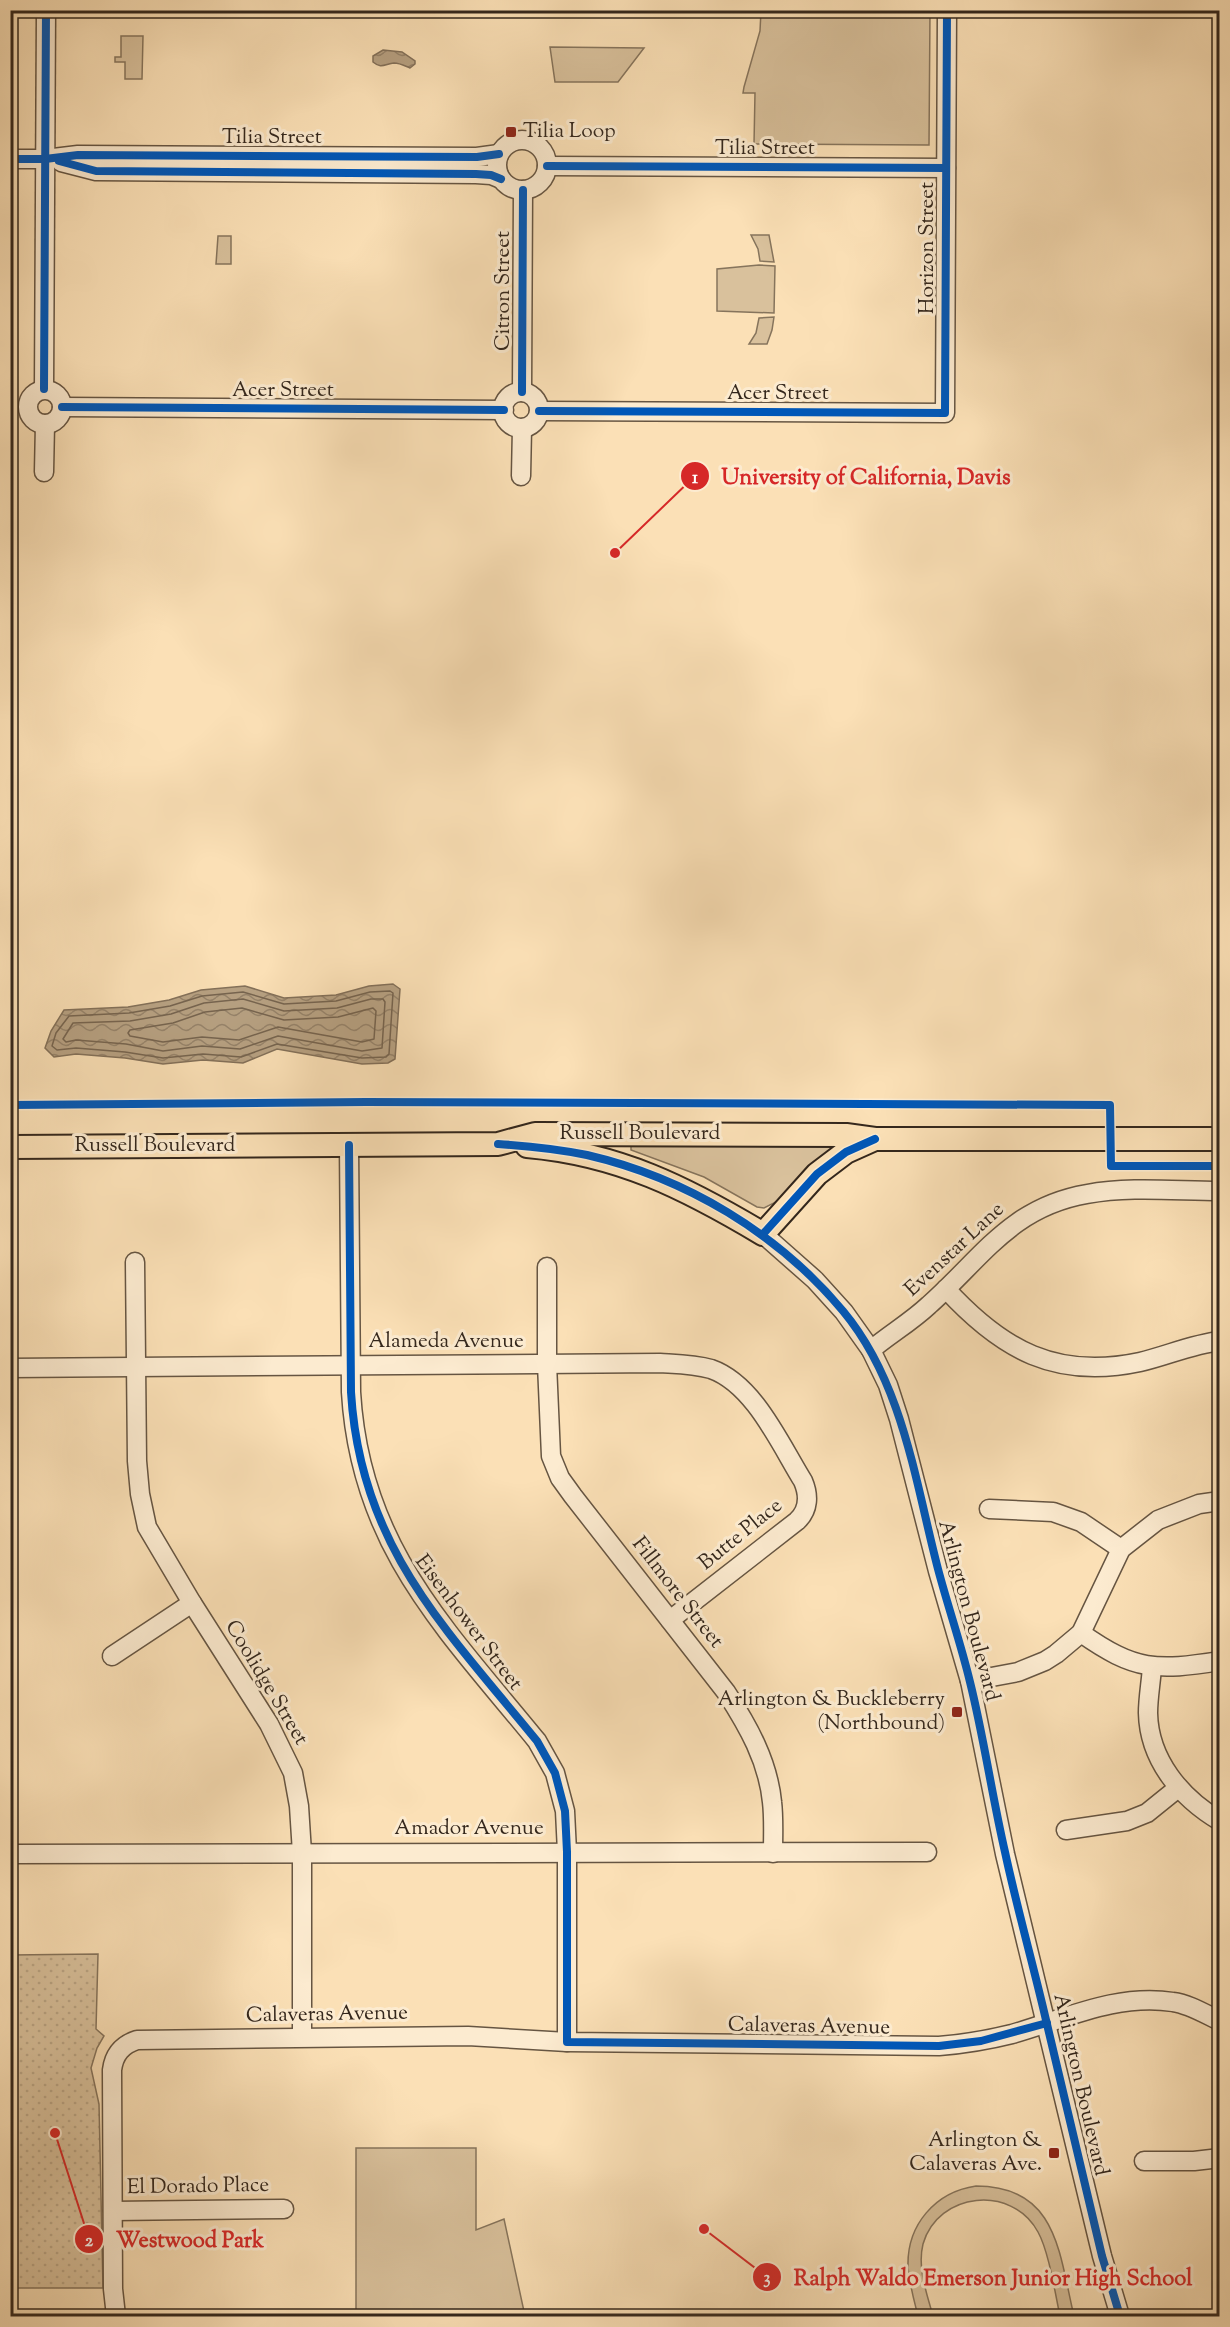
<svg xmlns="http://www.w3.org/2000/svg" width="1230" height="2327" viewBox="0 0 1230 2327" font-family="'Sorts Mill Goudy',serif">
<defs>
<pattern id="park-dots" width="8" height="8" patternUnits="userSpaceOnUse" patternTransform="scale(1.5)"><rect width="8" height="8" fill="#d9c19c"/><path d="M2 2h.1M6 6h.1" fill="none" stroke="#bba686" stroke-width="1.8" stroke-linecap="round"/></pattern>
<pattern id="water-waves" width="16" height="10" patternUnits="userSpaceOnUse" patternTransform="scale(1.5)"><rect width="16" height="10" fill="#b7a182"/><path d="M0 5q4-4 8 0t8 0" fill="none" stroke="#96836a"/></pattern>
</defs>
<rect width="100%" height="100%" fill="#fbe0b6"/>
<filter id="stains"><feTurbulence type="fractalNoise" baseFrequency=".00333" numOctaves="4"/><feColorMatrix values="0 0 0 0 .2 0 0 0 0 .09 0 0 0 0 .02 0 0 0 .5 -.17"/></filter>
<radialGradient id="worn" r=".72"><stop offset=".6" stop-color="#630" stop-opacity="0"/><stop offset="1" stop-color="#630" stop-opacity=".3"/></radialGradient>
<g fill="#d9c19c" stroke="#86745c" stroke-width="1.5">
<polygon points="761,11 930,11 929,145 754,144 755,93 743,93 744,87 760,31"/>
<polygon points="121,36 143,36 142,79 125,79 125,62 115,62 115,57 121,57"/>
<polygon points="550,47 644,48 618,82 555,82"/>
<polygon points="751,235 769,235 774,262 760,261 758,249"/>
<polygon points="218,236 231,236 231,264 216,264"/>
<polygon points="759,265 775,266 774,313 717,311 717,269"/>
<polygon points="774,317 772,330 767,344 749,344 756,333 759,318"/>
<polygon points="631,1145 836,1146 776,1202 764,1208 757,1207 704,1177 631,1150"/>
<polygon points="356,2148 476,2148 476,2230 504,2219 525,2316 356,2316"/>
<path d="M976 2186C1058 2186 1059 2254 1074 2316H1060C1055 2293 1049 2252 1038 2232 1012 2184 938 2192 923 2244 917 2268 927 2294 933 2316H918C914 2300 909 2283 908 2266 907 2225 935 2192 976 2186Z"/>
</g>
<polygon fill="url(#park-dots)" stroke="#86745c" stroke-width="1.5" points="98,1954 96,2029 104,2036 97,2048 91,2068 99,2104 103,2288 11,2288 11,1955"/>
<g fill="url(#water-waves)" stroke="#837059" stroke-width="1.5">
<path d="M383 50 402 52 415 61V64L410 68C405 66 400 63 394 63 385 64 381 69 373 62V56Z"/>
<polygon points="393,984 400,989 395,1059 388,1063 362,1064 277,1049 243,1063 203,1060 163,1064 125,1058 76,1054 54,1057 45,1048 51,1031 64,1010 128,1007 169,1000 201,990 245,986 284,998 336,995 369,986"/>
</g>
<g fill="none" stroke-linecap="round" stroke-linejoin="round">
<g stroke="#76644f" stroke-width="1.5">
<polygon points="370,992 390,991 393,993 389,1054 386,1057 362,1058 277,1044 241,1057 203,1054 163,1058 125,1052 76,1048 57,1050 52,1046 56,1033 69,1016 129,1013 170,1006 202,996 243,992 284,1004 336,1001"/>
<polygon points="243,999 284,1011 337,1008 371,999 383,999 385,1002 382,1048 362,1051 278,1036 240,1049 202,1046 163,1051 126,1044 76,1040 66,1042 63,1039 73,1023 130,1021 171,1014 204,1003"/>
<polygon points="242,1008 284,1020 338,1017 373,1008 376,1011 374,1039 362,1042 278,1027 239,1040 202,1037 163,1042 130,1036 128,1033 130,1030 173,1023 205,1012"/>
</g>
<g stroke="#665542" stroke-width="21">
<g id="minor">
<circle cx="522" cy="165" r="25"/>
<polyline points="10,159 45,159 78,155 477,157 499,154"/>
<polyline points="61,162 96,171 476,174 491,175 501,179"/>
<polyline points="547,166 946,168"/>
<polyline points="44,389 46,10"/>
<circle cx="45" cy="407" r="17"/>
<polyline points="522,392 523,190"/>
<circle cx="521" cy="410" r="18"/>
<polyline points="62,407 504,410"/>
<polyline points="539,411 945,413 947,10"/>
<polyline points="44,472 45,424"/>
<polyline points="521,476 522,428"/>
<path d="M349 1145 351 1392C360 1546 445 1628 537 1741L555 1773 565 1811 567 1852V2042"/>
<polyline points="763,1234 815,1280 844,1312 871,1350 888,1385 899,1419 938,1571 970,1681 1005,1854 1102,2256 1120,2316"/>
<polyline points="135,1262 137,1461 140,1494 147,1527 192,1603 269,1724 293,1773 299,1806 302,1853 302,2037"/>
<path d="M547 1267V1364L551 1456 560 1478 573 1496 726 1692C748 1726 768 1761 772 1802 774 1818 773 1836 773 1853"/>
<path d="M946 1289C1002 1350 1056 1380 1140 1362 1166 1356 1193 1344 1220 1341"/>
<path d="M871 1350C890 1334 911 1322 929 1305 982 1258 1011 1207 1087 1194 1130 1186 1176 1191 1220 1191"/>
<path d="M10 1368 660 1363C677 1364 694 1364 711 1369 754 1384 780 1444 803 1481 809 1495 809 1510 797 1521L670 1620"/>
<polyline points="989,1509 1053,1512 1081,1522 1121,1549"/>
<path d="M1081 1633C1135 1671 1156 1671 1220 1661"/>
<polyline points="112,1656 192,1603"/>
<path d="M1152 1667C1151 1682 1148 1698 1148 1713 1149 1760 1181 1798 1220 1821"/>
<polyline points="970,1681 1018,1672 1045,1661 1056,1654 1081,1633 1121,1549 1158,1520 1199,1504 1220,1501"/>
<polyline points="1066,1830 1127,1821 1147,1813 1178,1788"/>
<polyline points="10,1854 927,1852"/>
<polyline points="1144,2161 1194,2161 1220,2158"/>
<polyline points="113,2211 284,2209"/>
<path d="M116 2316 113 2289 112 2070C114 2054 122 2045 137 2040L468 2036 567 2042 939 2046C964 2044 988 2040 1012 2034 1065 2019 1117 1993 1173 2002 1189 2004 1205 2014 1220 2021"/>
</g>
</g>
<g stroke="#34271c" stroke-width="26">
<g id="major">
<path d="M527 1146C619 1154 686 1188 763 1234L817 1174 846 1152 875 1139"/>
<polyline points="10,1147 498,1144 535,1134 846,1135 875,1139 1220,1139"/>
</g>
</g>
<use href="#minor" stroke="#fcebd0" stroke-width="18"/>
<use href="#major" stroke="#fbe0b6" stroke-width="22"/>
<g stroke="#fcebd0" stroke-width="11">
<g id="cycleway">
<polyline points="10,159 45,159 78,155 477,157 499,154"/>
<polyline points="59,161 96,171 476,174 491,175 501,179"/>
<polyline points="547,166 946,168"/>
<polyline points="44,389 46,10"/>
<polyline points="522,392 523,190"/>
<polyline points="62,407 504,410"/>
<polyline points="539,411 945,413 947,10"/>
<polyline points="10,1105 366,1102 1110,1105 1111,1166 1220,1166"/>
<path d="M498 1144C528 1146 558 1149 587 1155 686 1178 778 1233 843 1311 903 1383 915 1481 938 1569 948 1607 961 1644 970 1682 984 1738 992 1796 1005 1852 1017 1908 1033 1964 1046 2020 1065 2099 1083 2178 1102 2256L1120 2316"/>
<path d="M349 1145 351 1392C360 1546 445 1628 537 1741L555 1773 565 1811 567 1852V2042L939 2046 981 2041 1047 2023"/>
<polyline points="763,1234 817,1174 846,1152 875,1139"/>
</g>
</g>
<use href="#cycleway" stroke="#0057b8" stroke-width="8"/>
</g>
<g fill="#8f2418" stroke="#fcebd0" stroke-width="2">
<rect x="505" y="126" width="12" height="12" rx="3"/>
<rect x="951" y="1706" width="12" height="12" rx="3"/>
<rect x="1048" y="2147" width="12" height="12" rx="3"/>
</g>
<g text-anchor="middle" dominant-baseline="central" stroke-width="6" stroke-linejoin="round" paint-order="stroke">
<g font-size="21" fill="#34271c" stroke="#fcebd0" text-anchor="end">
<text x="523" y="132" text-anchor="start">Tilia Loop</text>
<text x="945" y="1700">Arlington &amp; Buckleberry<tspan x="945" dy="24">(Northbound)</tspan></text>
<text x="1042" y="2141">Arlington &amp;<tspan x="1042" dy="24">Calaveras Ave.</tspan></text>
</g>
<g font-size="21" fill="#34271c" stroke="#fcebd0">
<text x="272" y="138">Tilia Street</text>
<text x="765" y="149">Tilia Street</text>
<text transform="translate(928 248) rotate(-90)">Horizon Street</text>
<text transform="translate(504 291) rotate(-90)">Citron Street</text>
<text x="283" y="391">Acer Street</text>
<text x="778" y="394">Acer Street</text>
<text x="640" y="1134">Russell Boulevard</text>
<text x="155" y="1146">Russell Boulevard</text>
<text transform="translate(955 1250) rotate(-43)">Evenstar Lane</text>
<text x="446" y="1342">Alameda Avenue</text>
<text transform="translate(741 1535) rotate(-39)">Butte Place</text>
<text transform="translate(677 1593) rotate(52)">Fillmore Street</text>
<text transform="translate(968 1611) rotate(75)">Arlington Boulevard</text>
<text transform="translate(468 1623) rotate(53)">Eisenhower Street</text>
<text transform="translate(266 1683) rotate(59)">Coolidge Street</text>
<text x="469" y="1829">Amador Avenue</text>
<text transform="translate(327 2015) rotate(-1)">Calaveras Avenue</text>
<text transform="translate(809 2027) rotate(1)">Calaveras Avenue</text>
<text transform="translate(1080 2085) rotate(77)">Arlington Boulevard</text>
<text transform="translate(198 2187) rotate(-1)">El Dorado Place</text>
</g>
</g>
<path fill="none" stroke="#d62828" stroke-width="2" d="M615 553L695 476M55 2133L89 2239M704 2229L767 2277"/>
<g fill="#d62828" stroke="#fcebd0" stroke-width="2">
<circle cx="615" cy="553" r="6"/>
<circle cx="55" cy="2133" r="6"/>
<circle cx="704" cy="2229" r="6"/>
<circle cx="695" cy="476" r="15"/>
<circle cx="89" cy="2239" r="15"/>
<circle cx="767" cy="2277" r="15"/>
</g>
<g font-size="18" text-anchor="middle" font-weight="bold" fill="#fff">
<text x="695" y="483">1</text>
<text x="89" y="2246">2</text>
<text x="767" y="2283">3</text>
</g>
<g font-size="22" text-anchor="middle" font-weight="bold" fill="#d62828" stroke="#fcebd0" stroke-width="6" stroke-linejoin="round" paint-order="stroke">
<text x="866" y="484">University of California, Davis</text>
<text x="190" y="2247">Westwood Park</text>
<text x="993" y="2285">Ralph Waldo Emerson Junior High School</text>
</g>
<rect width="1230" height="2327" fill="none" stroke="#fbe0b6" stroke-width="36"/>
<rect x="12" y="12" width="1206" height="2303" fill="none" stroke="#34271c" stroke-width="3"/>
<rect x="18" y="18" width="1194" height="2291" fill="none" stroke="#34271c" stroke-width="1.5"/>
<rect width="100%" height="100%" filter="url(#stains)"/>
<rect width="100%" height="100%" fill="url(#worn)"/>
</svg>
